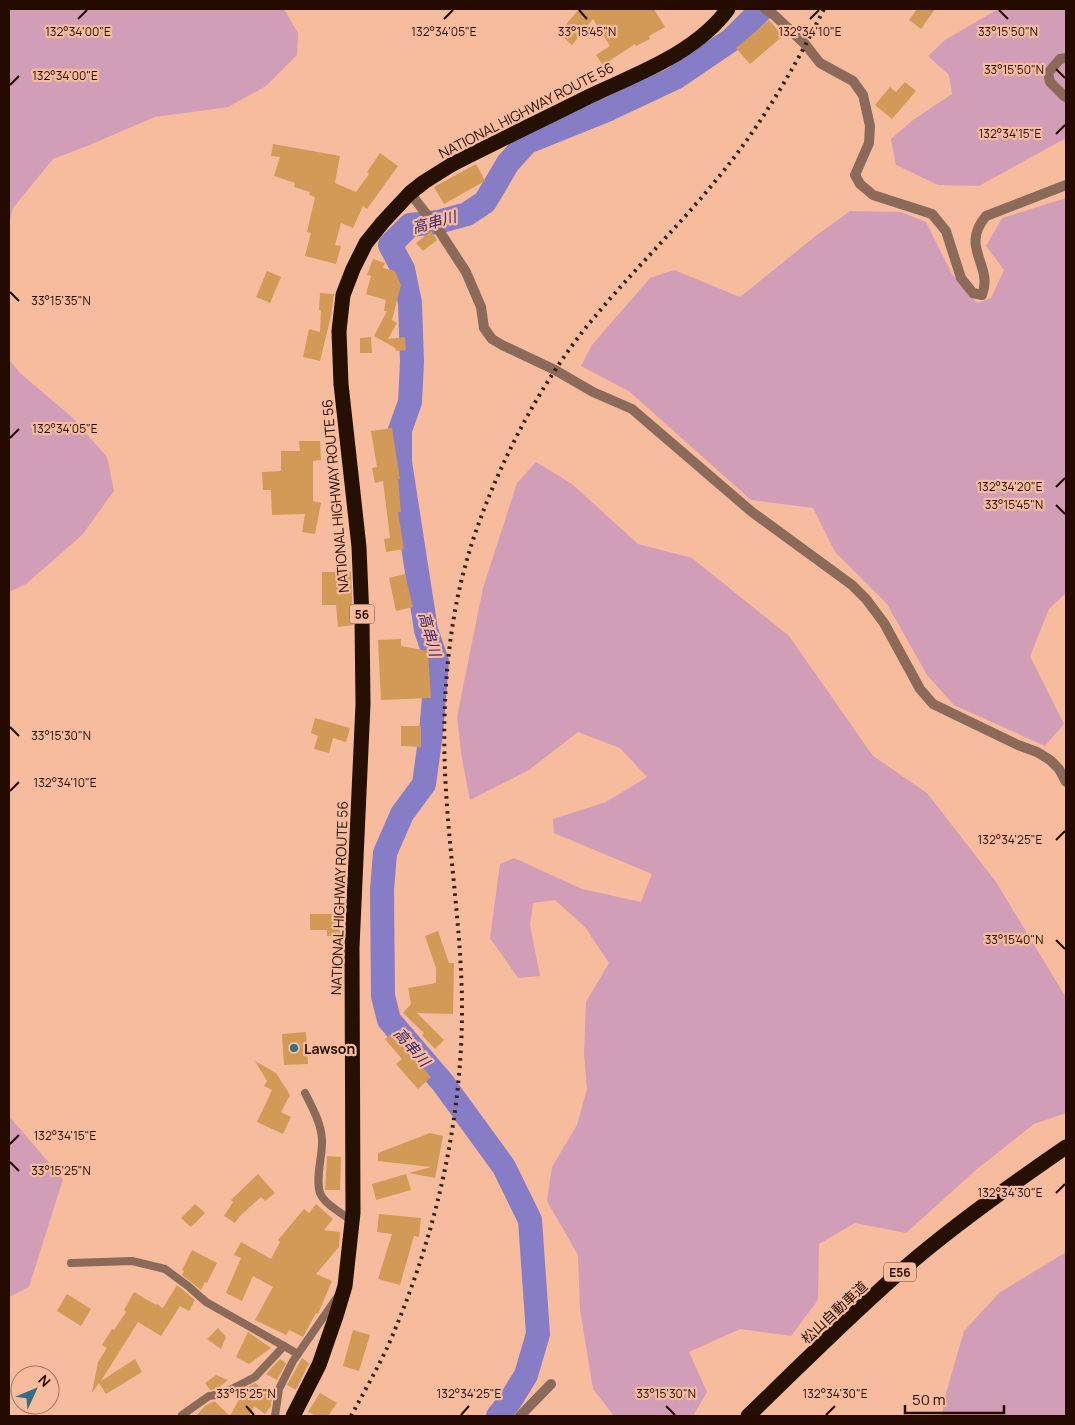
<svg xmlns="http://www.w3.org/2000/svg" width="1075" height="1425" viewBox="0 0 1075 1425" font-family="Manrope,'Noto Sans JP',sans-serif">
<rect width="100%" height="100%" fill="#f7bc9d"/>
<g fill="#d29db6">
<polygon points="9,9 284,9 298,33 297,55 266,86 228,107 155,117 87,146 53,159 13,208 9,223"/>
<polygon points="998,9 1066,9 1066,138 979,186 938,185 896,165 891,139 913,120 952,94 949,75 928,56 945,40"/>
<polygon points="1066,198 1066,593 1049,609 1030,656 1064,724 1045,746 954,705 927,675 887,604 835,552 813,508 751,500 630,392 581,366 592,345 650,278 674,270 740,297 817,235 850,211 901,212 926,222 952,274 977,303 991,298 1004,270 986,246 1002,218"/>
<polygon points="9,360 20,373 73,418 107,457 114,491 82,535 26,584 9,592"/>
<polygon points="536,462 572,484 638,544 692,558 789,636 873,756 927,793 996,882 1065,996 1066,1000 1066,1113 1034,1124 977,1169 906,1233 855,1223 819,1244 818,1300 791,1336 740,1329 689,1352 707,1392 693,1416 614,1416 593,1389 580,1309 578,1255 547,1201 552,1167 577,1125 587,1089 584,1054 586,1002 609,963 585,927 555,900 533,903 530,925 540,976 518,978 490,938 500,864 514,858 582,889 641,902 652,874 554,833 553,819 606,802 647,777 620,748 578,732 529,770 470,800 462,759 457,717 483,588 517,483"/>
<polygon points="9,1116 63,1179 29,1287 9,1297"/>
<polygon points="1066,1252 1066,1416 942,1416 944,1400 964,1331 999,1293"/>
</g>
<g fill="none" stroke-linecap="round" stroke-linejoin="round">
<polyline stroke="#867dc6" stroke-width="24" points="498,1416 510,1401 526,1375 538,1334 530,1220 504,1167 443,1083 389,1020 383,996 382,890 385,853 402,814 424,784 431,733 437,662 426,630 400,462 400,430 410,402 412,362 410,303 403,269 390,245 410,225 438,222 467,214 485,202 508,163 527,142 609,109 675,78 731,40 762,9"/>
</g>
<g fill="#d39956">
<polygon points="579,9 654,9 665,27 649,36 650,39 636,46 635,44 603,65 596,55 610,46 593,19 572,45 559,33"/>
<polygon points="917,9 935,9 921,29 909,20"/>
<polygon points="769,20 783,36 750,64 736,48"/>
<polygon points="905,82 916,91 892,119 875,105 890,87 896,92"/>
<polygon points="273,144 340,156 335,183 356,192 369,174 367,172 380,153 398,166 367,209 363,206 353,228 341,223 335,245 341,246 336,264 305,256 311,233 307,232 315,197 309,195 310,192 294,187 295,183 274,176 280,157 271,156"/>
<polygon points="476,164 485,181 444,204 434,187"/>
<polygon points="431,231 437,240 423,251 416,243"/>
<polygon points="373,259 385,263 383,268 395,271 401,285 392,320 397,323 388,339 405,337 406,350 396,351 395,348 374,336 387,311 384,311 386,300 366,294 371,276 367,275"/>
<polygon points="267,271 281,277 270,303 256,297"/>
<polygon points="320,293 334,294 331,316 320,361 303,357 309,329 320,332 321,310 319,310"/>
<polygon points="371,337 372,353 360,353 360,338"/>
<polygon points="392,428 400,479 398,479 401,512 398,512 404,549 386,552 384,539 390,538 383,481 375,483 372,468 377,467 371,431"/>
<polygon points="299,441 320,441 321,460 313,461 313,501 321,503 315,534 302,532 305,514 272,515 271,490 263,490 262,472 281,471 281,451 300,451"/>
<polygon points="322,572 351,572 353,625 338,627 336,605 322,605"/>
<polygon points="405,574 413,607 396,611 389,578"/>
<polygon points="401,639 401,646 428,651 431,698 381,700 378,640"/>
<polygon points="315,718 350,728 346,742 333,738 329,753 314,749 318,736 311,733"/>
<polygon points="401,726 421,726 421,747 401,746"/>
<polygon points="310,914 340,914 340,936 327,936 327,930 310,930"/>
<polygon points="438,931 449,963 454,963 453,1014 417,1013 444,1040 435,1049 422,1035 424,1033 403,1013 411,1004 408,988 436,983 436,968 425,936"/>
<polygon points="306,1032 308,1064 284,1065 282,1034"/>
<polygon points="393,1033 431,1077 418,1089 396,1064 402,1059 385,1039"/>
<polygon points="255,1061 276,1073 290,1095 281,1112 291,1117 283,1134 257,1122 272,1090 264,1086 267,1081"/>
<polygon points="430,1133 443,1136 435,1178 409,1173 431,1167 378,1161 378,1153"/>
<polygon points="327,1156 341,1157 340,1190 325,1190"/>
<polygon points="258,1174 275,1193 265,1201 261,1197 240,1216 235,1223 224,1216 233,1202 231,1200"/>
<polygon points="406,1174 411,1190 376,1200 372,1184"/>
<polygon points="195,1204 205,1213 191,1227 181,1218"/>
<polygon points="316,1204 333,1219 324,1230 340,1232 339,1247 316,1274 332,1281 318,1314 316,1313 303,1337 289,1330 286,1335 255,1320 273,1287 253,1276 242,1301 226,1293 241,1258 234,1255 241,1242 271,1259 280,1242 278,1240 304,1209 309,1213"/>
<polygon points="379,1214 421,1218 419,1237 414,1236 400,1285 378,1279 392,1234 377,1232"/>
<polygon points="192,1250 217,1263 207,1283 205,1282 201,1290 182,1275 184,1271 182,1270"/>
<polygon points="177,1285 195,1300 189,1311 180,1306 161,1336 138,1322 101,1381 135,1359 142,1372 106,1394 99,1383 92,1393 98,1362 107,1348 102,1345 112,1329 114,1330 126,1312 124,1310 134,1292 156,1305 157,1304 163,1308"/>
<polygon points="67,1294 91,1309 81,1326 57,1311"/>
<polygon points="218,1328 226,1337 221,1349 207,1339"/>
<polygon points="353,1330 370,1335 359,1371 343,1366"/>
<polygon points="248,1332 271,1348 249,1364 236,1357"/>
<polygon points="302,1358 309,1363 296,1390 287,1385"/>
<polygon points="280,1359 286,1363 277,1380 266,1374"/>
<polygon points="216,1375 228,1380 217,1389 210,1390 205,1383"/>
<polygon points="255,1383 272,1397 271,1406 265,1414 254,1406 249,1416 196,1416 205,1406 214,1401 230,1416 241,1396 248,1387"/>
<polygon points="320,1393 337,1403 328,1416 316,1416 308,1412"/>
</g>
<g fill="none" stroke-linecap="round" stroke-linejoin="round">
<g stroke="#8b6a59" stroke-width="8">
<path d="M305 1093C312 1107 321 1123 322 1139 323 1156 315 1177 320 1193 325 1205 342 1213 352 1221"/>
<polyline points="71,1263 132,1261 165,1269 188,1286 206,1302 298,1354"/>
<polyline points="182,1415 209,1396 222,1394 255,1377 284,1346"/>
<polyline points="275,1416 279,1389 293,1361 338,1296"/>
</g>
<g stroke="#8b6a59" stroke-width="10">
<path d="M765 9 774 15 805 44 820 63 853 81 863 95 870 126 869 143 855 175 860 184 873 195 932 214 946 231 961 278 973 293 982 295C994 265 959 248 986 216L1066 185"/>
<polyline points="1066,58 1060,59 1048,73 1050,82 1064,96 1066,97"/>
<polyline points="410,193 438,229 466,272 481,307 484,328 492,339 502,345 555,370 593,392 632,409 752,512 852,585 866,599 884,623 920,689 933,704 1018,745 1037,752 1050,760 1059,769 1066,782"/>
<polyline points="520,1416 551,1384"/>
</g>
<g stroke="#261004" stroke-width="15">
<path d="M293 1416 319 1365 336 1316 345 1286 353 1213 352 947 363 704 362 619 359 547 341 384 339 331 343 295 353 269 366 243 383 222 410 193 424 182 451 165C496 142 542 120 588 97 636 74 695 54 728 9"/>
<path d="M748 1416C801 1365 852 1313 908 1265 958 1222 1012 1184 1066 1147"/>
</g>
<path stroke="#3a1d10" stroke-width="4" stroke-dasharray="2.5 5" stroke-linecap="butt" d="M351 1416C363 1394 376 1371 387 1348 435 1240 463 1120 462 1002 461 925 448 848 445 771 442 701 448 623 468 556 491 479 534 393 584 330 626 277 675 231 717 179 760 127 794 69 824 9"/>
</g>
<path fill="none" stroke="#240a00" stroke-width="2" d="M579 10 587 19M999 10 1008 19M78 19 87 10M444 19 453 10M810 19 819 10M1056 69 1065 78M10 85 19 76M1056 134 1065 125M10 292 19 301M10 438 19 429M1056 487 1065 478M1056 505 1065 514M10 727 19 736M10 791 19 782M1056 840 1065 831M1056 940 1065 949M10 1144 19 1135M10 1162 19 1171M1056 1193 1065 1184M246 1406 254 1415M666 1406 675 1415M461 1415 469 1406M826 1415 835 1406"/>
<circle fill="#346d86" stroke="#f7bc9d" stroke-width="2" cx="294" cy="1048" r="5"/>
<g text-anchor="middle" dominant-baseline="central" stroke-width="4.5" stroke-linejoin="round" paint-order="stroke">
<g fill="#f7bc9d" stroke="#633f2f" stroke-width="1">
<rect x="349.5" y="604.5" width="25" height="19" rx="4"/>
<rect x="884" y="1262.5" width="32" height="19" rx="4"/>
</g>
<g font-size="12" font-weight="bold" fill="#240a00">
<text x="362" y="614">56</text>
<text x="900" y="1272">E56</text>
</g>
<g font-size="14" fill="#240a00" stroke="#f7bc9d">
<text transform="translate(526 110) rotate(-27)">NATIONAL HIGHWAY ROUTE 56</text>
<text transform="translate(335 496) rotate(-95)">NATIONAL HIGHWAY ROUTE 56</text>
<text transform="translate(339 898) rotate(-88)">NATIONAL HIGHWAY ROUTE 56</text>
<text transform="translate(834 1312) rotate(-43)">松山自動車道</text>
</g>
<g font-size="14" font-weight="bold" fill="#240a00" stroke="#f7bc9d" text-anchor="start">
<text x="304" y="1048">Lawson</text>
</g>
<g font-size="15" font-style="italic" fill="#382178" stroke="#f7bc9d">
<text transform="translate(434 222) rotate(-15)">高串川</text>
<text transform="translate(430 634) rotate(75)">高串川</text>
<text transform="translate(412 1047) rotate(49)">高串川</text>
</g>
</g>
<g font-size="12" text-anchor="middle" fill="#240a00" stroke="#f7bc9d" stroke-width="4.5" stroke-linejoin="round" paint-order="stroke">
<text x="78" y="36">132°34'00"E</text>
<text x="444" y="36">132°34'05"E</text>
<text x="810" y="36">132°34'10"E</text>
<text x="587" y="36">33°15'45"N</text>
<text x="1008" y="36">33°15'50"N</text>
<text x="1014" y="74">33°15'50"N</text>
<text x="65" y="80">132°34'00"E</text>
<text x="1010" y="138">132°34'15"E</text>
<text x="61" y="305">33°15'35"N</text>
<text x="65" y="433">132°34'05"E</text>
<text x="1010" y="491">132°34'20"E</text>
<text x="1014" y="509">33°15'45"N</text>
<text x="61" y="740">33°15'30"N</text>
<text x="65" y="787">132°34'10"E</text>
<text x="1010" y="844">132°34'25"E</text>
<text x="1014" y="944">33°15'40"N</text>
<text x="65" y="1140">132°34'15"E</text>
<text x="61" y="1175">33°15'25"N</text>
<text x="1010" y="1197">132°34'30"E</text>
<text x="246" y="1398">33°15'25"N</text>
<text x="666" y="1398">33°15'30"N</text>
<text x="469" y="1398">132°34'25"E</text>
<text x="835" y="1398">132°34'30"E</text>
</g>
<rect width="1075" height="1425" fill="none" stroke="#240a00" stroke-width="20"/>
<g transform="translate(35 1390) rotate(46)"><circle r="24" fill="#f7bc9d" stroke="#a3755e"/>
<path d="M0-4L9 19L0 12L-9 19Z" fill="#346d86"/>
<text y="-8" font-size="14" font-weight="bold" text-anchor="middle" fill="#240a00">N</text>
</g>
<path d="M905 1405v8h99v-8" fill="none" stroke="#240a00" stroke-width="2.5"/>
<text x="912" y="1405" font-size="15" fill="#240a00" stroke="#f7bc9d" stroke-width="4" paint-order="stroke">50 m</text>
</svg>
